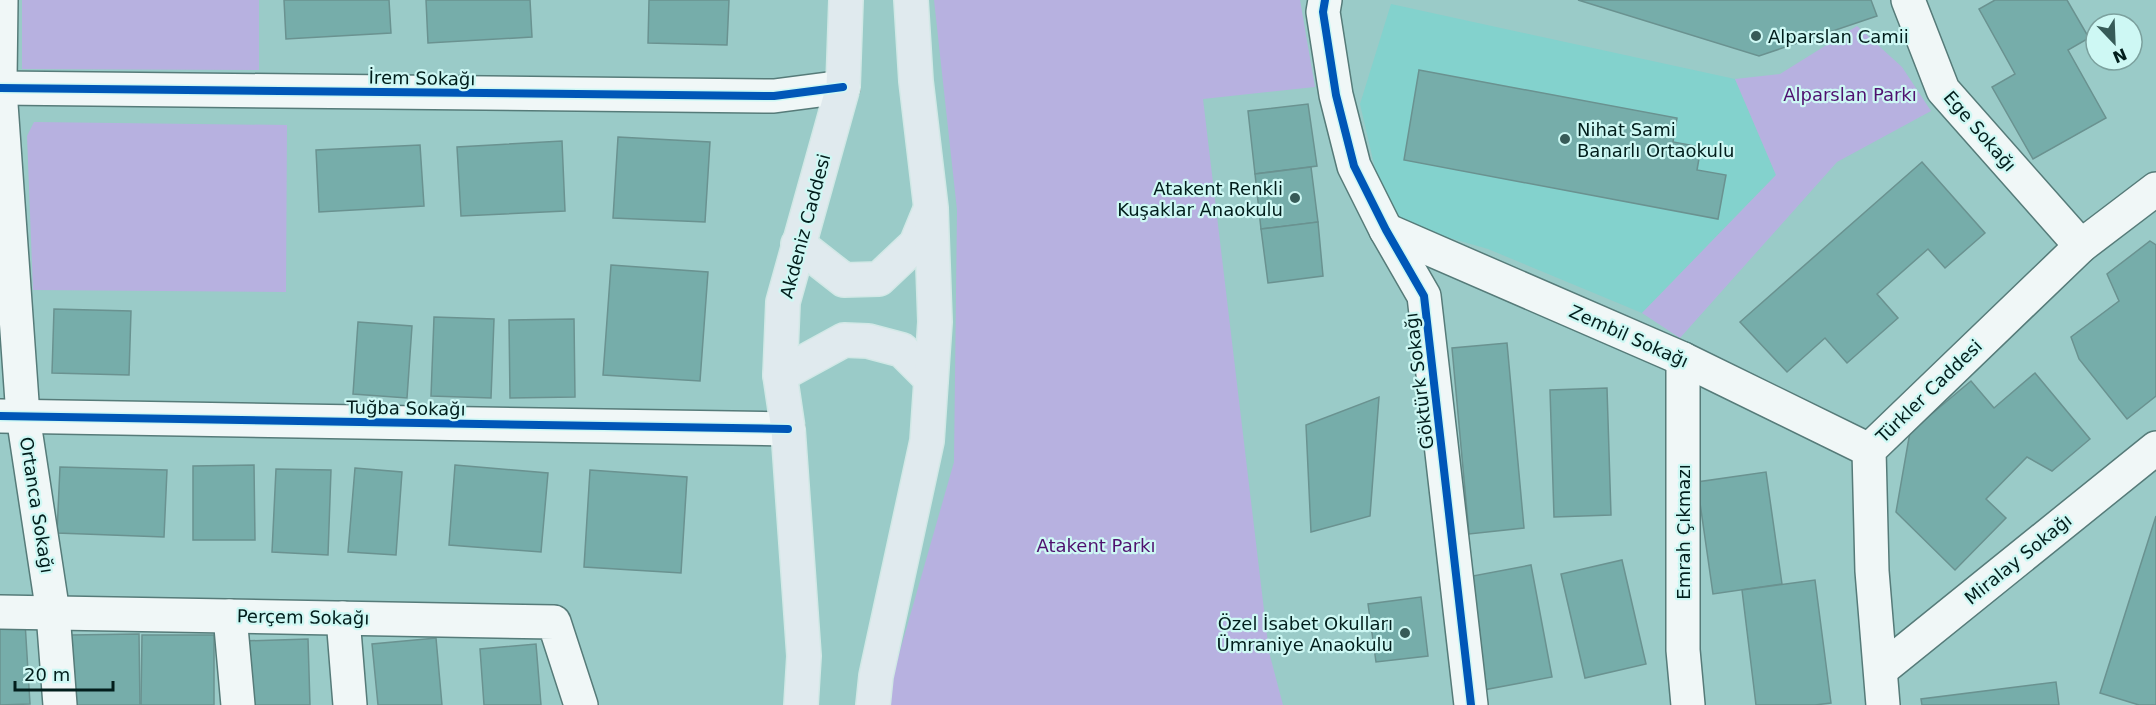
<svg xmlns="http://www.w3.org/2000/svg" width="2156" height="705" viewBox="0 0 2156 705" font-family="'DejaVu Sans',sans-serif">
<rect width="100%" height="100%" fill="#9acbc8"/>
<polygon fill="#83d2cd" points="1391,4 1735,79 1776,175 1642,313 1488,249 1387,220 1360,104"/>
<g fill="#b7b1e0">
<polygon points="22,0 259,0 259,70 22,69"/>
<polygon points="934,0 1300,0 1315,87 1203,99 1269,652 1283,705 889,705 892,679 954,462 957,210"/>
<polygon points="1857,26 1902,67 1931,111 1837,162 1680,338 1642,313 1776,175 1735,79 1780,74"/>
<polygon points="34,122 287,125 286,292 33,290 27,136"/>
</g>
<g fill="#76adaa" stroke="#6a9290" stroke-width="1.5">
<polygon points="284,0 389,0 391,33 286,39"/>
<polygon points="426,0 530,0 532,37 428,43"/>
<polygon points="649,0 729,0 727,45 648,43"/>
<polygon points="1578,0 1871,0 1877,16 1759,56"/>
<polygon points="1995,0 2067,0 2089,38 2068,50 2106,118 2033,159 1992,87 2015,74 1979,9"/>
<polygon points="1419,70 1677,118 1673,142 1701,147 1697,170 1726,175 1718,219 1404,160"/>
<polygon points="1308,104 1317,166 1255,174 1248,111"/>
<polygon points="618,137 710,142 705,222 613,218"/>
<polygon points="562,141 565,211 461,216 457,147"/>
<polygon points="420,145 424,206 319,212 316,150"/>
<polygon points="1922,162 1985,233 1945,268 1928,249 1877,294 1898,318 1847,363 1825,338 1787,372 1740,322"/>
<polygon points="1311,167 1318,222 1261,229 1255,174"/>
<polygon points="1318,222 1323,276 1268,283 1261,229"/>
<polygon points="2150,241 2156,245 2156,396 2127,419 2079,359 2071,337 2119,301 2107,274"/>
<polygon points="611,265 708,272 700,381 603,375"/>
<polygon points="54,309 131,311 129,375 52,373"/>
<polygon points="434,317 494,319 491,398 431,396"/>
<polygon points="574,319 575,397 510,398 509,320"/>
<polygon points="358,322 412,326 407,398 353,394"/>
<polygon points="1507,343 1524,528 1469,534 1452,348"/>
<polygon points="2035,373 2090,439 2052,471 2027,457 1986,499 2006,518 1955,570 1896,512 1910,432 1971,381 1994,408"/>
<polygon points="1607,388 1611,515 1554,517 1550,390"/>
<polygon points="1379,397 1370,516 1311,532 1306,425"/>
<polygon points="254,465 255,540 193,540 193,466"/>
<polygon points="455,465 548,473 541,552 449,545"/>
<polygon points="60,467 167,470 164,537 57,533"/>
<polygon points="355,468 402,472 396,555 348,552"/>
<polygon points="276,469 331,470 328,555 272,552"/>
<polygon points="590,470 687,477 681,573 584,567"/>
<polygon points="1766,472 1782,584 1713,594 1697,482"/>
<polygon points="2156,516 2156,705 2139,705 2100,693"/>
<polygon points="1622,560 1646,664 1585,678 1561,574"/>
<polygon points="1531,565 1552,677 1483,690 1462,578"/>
<polygon points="1815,580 1831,703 1815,705 1756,705 1742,590"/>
<polygon points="1421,597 1428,656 1376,662 1368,604"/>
<polygon points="25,622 30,704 0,705 0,623"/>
<polygon points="139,634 140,705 72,705 71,635"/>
<polygon points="142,635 214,635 214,705 141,705"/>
<polygon points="436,638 442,705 378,705 372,644"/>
<polygon points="308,639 310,705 245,705 243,641"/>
<polygon points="536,644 541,705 484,705 480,649"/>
<polygon points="2056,682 2059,705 1922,705 1921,699"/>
</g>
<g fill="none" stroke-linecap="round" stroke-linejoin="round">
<g stroke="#567b79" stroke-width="36">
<g id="minor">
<polyline points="1325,0 1323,12 1336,95 1354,166 1386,230 1424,296 1471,705"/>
<polyline points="1908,0 1943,90 2081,246"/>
<polyline points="0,80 1,0"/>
<polyline points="0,88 774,96 843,87"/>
<polyline points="0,90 23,416 53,613 60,705"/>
<polyline points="1386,230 1683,359 1869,450"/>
<polyline points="1683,359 1683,650 1688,705"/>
<polyline points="0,416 788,429"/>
<polyline points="0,612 554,622 581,705"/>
<polyline points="230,616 238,705"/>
<polyline points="343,618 350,705"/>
<polyline points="1881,670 2156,448"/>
<polyline points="1883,705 1872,571 1869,450 2081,246 2156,189"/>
</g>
</g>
<g stroke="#d2e8e6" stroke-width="36">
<g id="major">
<polyline points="798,244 844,280 879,279 916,244 930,210"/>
<polyline points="780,375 844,340 868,341 902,350 931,379"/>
<polyline points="801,705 804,656 788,429 780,375 783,302 843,87 846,0"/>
<polyline points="873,705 876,676 927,441 935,322 931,208 916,81 911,0"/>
</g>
</g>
<use href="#minor" stroke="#f0f7f7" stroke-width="33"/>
<use href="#major" stroke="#e0eaee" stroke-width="33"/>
<g stroke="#cef8f4" stroke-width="11">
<g id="cycleway">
<polyline points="1325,0 1323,12 1336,95 1354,166 1386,230 1424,296 1471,705"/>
<polyline points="0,88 774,96 843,87"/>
<polyline points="0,416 788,429"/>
</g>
</g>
<use href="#cycleway" stroke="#0057b8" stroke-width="8"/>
</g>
<g fill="#375b58" stroke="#cef8f4" stroke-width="2">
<circle cx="1756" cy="36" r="6"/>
<circle cx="1565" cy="139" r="6"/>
<circle cx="1295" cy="198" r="6"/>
<circle cx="1405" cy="633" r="6"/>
</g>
<g text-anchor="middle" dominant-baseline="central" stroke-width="4.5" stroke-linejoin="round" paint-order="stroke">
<g font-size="18" fill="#021e1c" stroke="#cef8f4" text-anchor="start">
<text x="1768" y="36">Alparslan Camii</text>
<text x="1577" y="129">Nihat Sami<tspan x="1577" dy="21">Banarlı Ortaokulu</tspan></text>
<text x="1283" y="188" text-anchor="end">Atakent Renkli<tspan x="1283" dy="21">Kuşaklar Anaokulu</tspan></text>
<text x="1393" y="623" text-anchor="end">Özel İsabet Okulları<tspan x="1393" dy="21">Ümraniye Anaokulu</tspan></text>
</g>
<g font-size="18" fill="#021e1c" stroke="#cef8f4">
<text transform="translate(422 78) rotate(1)">İrem Sokağı</text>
<text transform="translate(1980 131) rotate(49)">Ege Sokağı</text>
<text transform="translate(805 226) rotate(-75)">Akdeniz Caddesi</text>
<text transform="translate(1629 336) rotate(24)">Zembil Sokağı</text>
<text transform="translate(1419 381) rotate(-97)">Göktürk Sokağı</text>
<text transform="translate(1929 391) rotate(-44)">Türkler Caddesi</text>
<text transform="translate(406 408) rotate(1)">Tuğba Sokağı</text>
<text transform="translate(37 505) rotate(81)">Ortanca Sokağı</text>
<text transform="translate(1683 532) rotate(-90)">Emrah Çıkmazı</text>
<text transform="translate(2018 559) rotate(-39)">Miralay Sokağı</text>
<text transform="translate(303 617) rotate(1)">Perçem Sokağı</text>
</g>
<g font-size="18" fill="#4f116f" stroke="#cef8f4">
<text x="1850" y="94">Alparslan Parkı</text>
<text x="1096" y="545">Atakent Parkı</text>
</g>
</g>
<g transform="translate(2114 42) rotate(157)"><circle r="28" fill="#cef8f4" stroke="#7ca19e" stroke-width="1.5"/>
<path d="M0-4.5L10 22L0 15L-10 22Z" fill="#375b58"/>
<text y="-9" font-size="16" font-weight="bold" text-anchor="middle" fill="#021e1c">N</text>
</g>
<path d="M15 681v9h98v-9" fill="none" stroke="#021e1c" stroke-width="3"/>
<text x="24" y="681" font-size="18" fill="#021e1c" stroke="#cef8f4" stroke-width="4.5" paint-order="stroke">20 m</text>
</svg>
